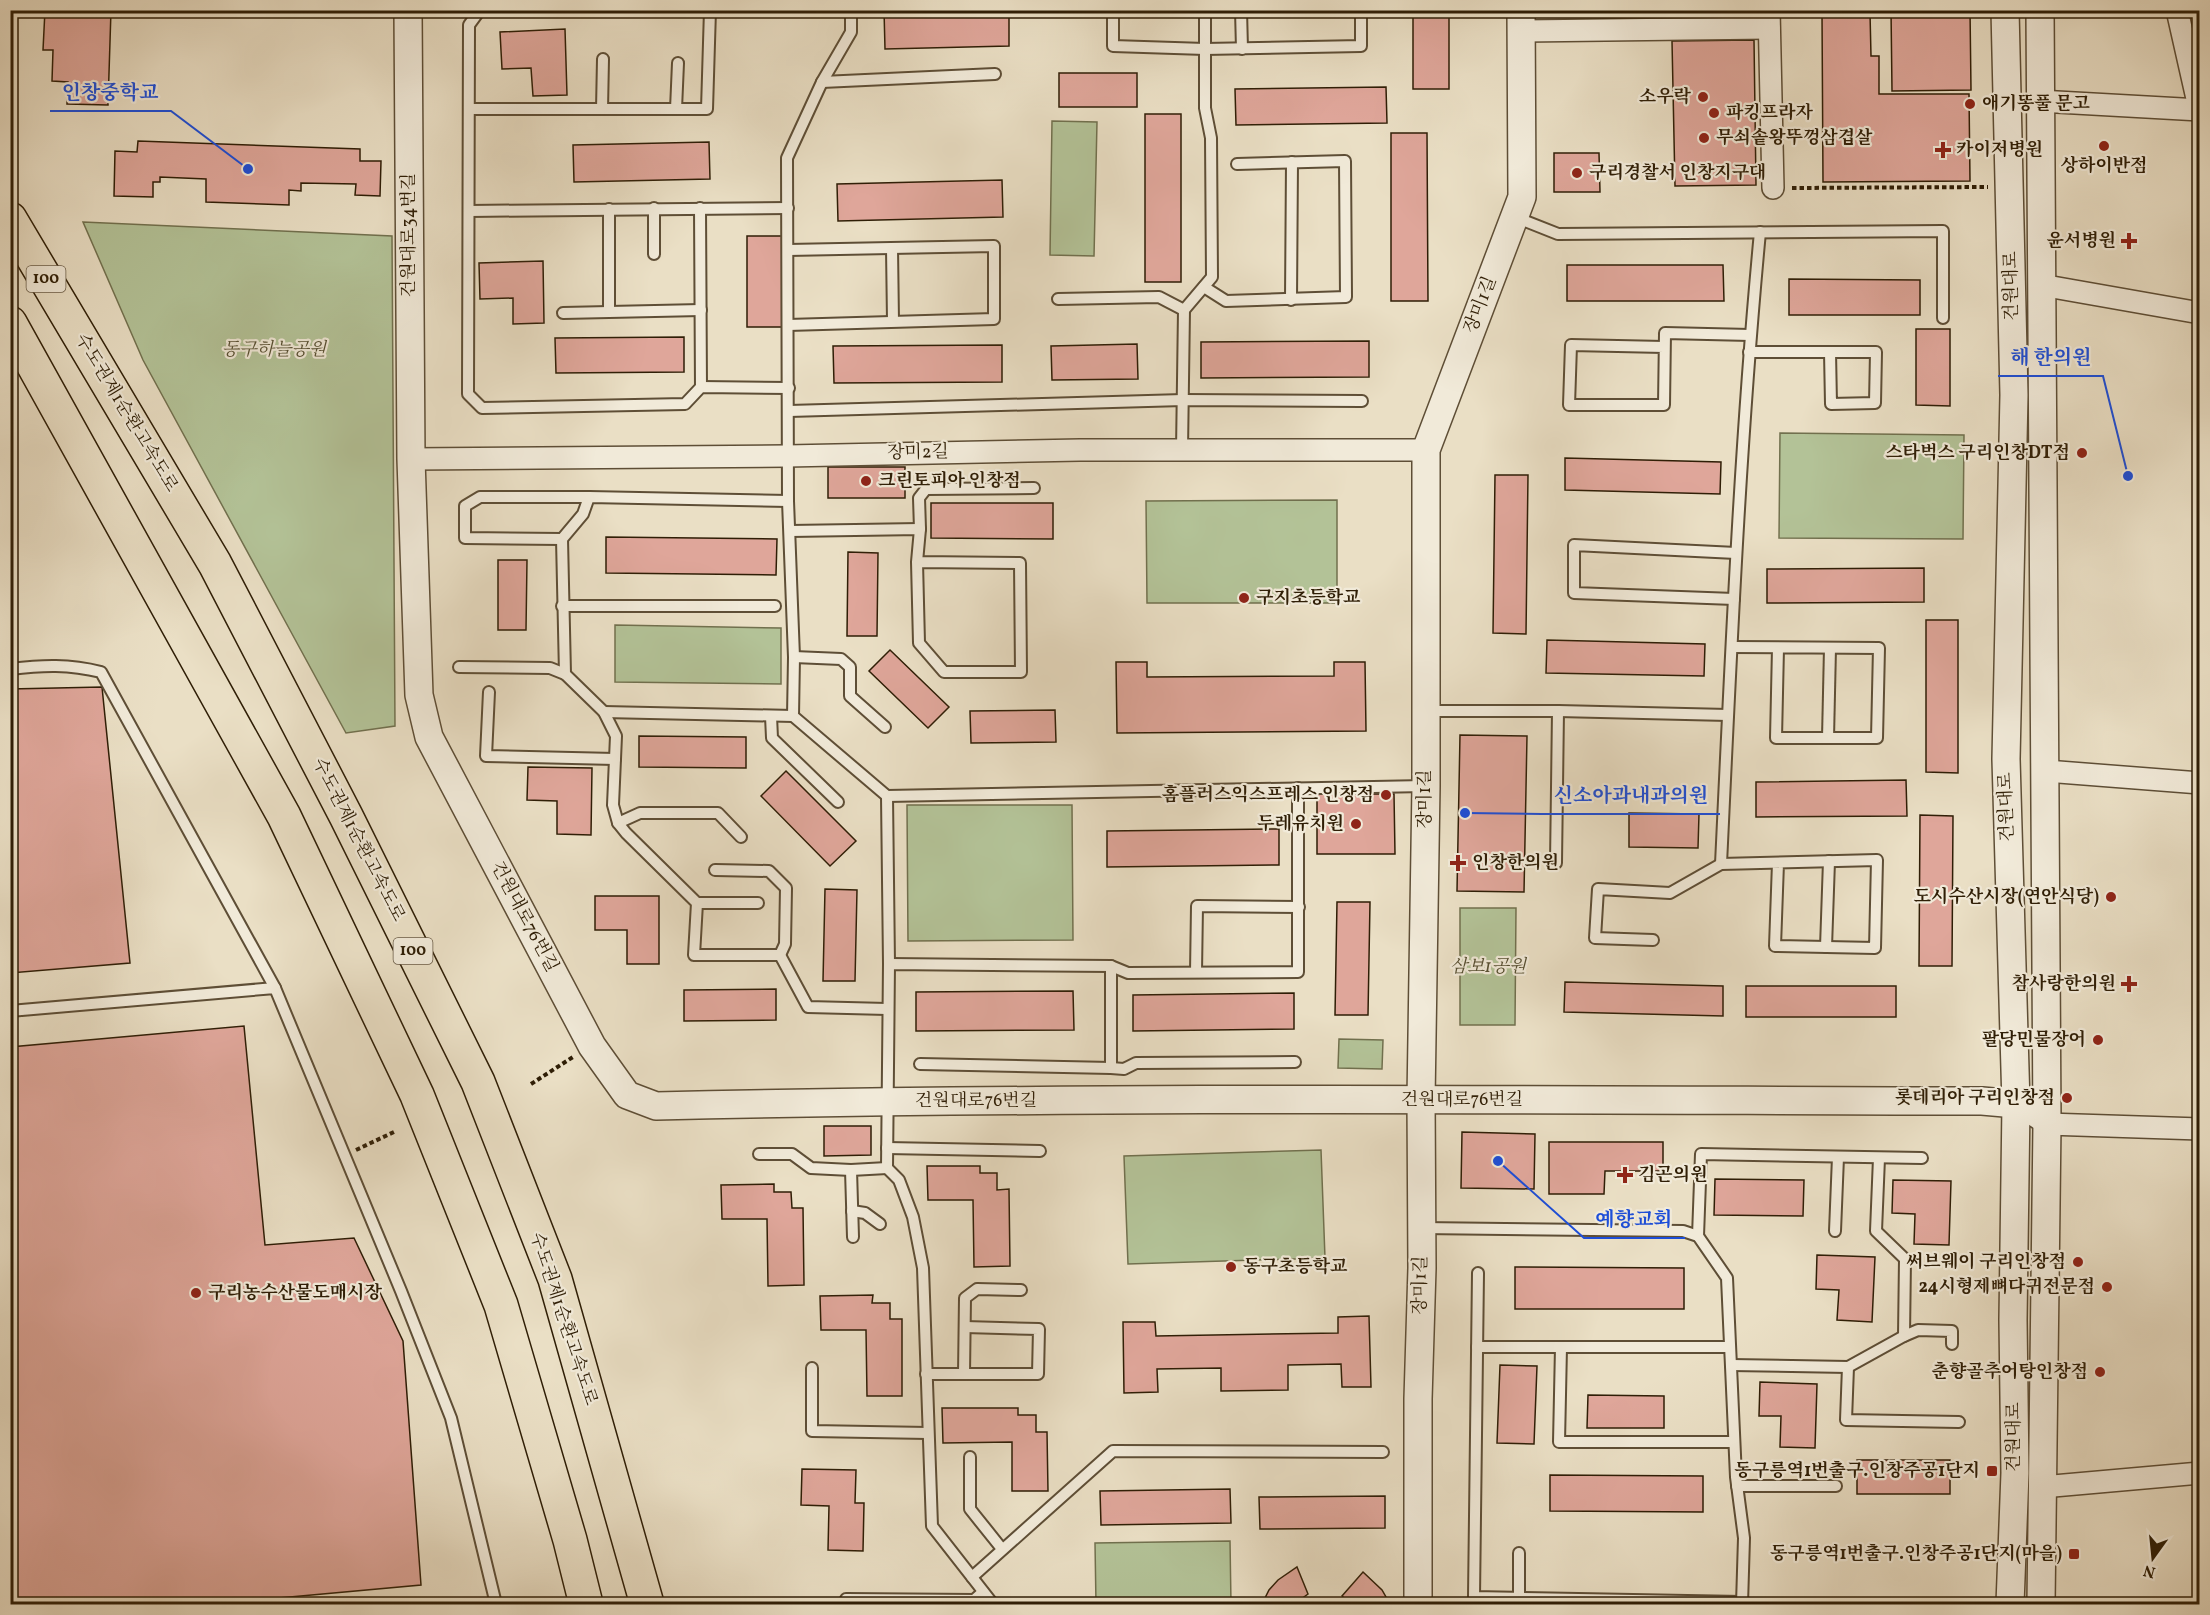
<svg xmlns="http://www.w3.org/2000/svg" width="2210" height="1615" viewBox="0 0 2210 1615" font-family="Vollkorn,'Noto Serif KR',serif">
<rect width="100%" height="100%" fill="#eadfc5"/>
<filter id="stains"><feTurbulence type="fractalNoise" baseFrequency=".00333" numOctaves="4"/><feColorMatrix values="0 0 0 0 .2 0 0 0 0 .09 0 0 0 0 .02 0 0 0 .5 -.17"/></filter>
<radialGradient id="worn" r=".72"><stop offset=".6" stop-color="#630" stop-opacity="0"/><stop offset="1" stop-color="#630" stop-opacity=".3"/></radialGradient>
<g fill="#b3c297" stroke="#71704e" stroke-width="1.5">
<polygon points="1052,121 1097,122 1094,256 1050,255"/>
<polygon points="83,222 392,236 395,726 346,733 143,360"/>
<polygon points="1780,433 1964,435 1963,539 1779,538"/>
<polygon points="1337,500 1337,603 1147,603 1146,501"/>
<polygon points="615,625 781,628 781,684 615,682"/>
<polygon points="907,805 1072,805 1073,940 908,941"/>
<polygon points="1460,908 1516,908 1515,1025 1460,1025"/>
<polygon points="1339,1039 1383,1040 1382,1069 1338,1068"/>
<polygon points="1321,1150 1325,1258 1128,1264 1124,1156"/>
<polygon points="1230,1541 1231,1604 1096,1604 1095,1543"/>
</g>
<g fill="#dfa69a" stroke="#2f1e06" stroke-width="1.5">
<polygon points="45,10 111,10 108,105 67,104 68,82 52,81 53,50 43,50"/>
<rect x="357" y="10" width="31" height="6"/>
<polygon points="884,10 1009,10 1009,46 885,49"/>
<rect x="1142" y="10" width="37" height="3"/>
<rect x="1413" y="10" width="36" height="79"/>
<polygon points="1891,10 1970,10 1971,90 1892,91"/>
<polygon points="1822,13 1870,13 1871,56 1879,56 1879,94 1969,94 1970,181 1823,182"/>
<polygon points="565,29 567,95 533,96 531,68 502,69 500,32"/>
<polygon points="1754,40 1756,185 1675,186 1672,41"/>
<rect x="1059" y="73" width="78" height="34"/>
<polygon points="1386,87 1387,123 1236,125 1235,89"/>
<rect x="1145" y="114" width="36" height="168"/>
<polygon points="1391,133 1427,133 1428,301 1391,301"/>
<polygon points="138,141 360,149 360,161 381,161 380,196 355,195 356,184 301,183 301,191 289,190 289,205 206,202 206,179 160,177 160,182 153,182 153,197 114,196 115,151 137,152"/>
<polygon points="709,142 710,179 574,182 573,145"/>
<polygon points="1554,153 1599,153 1600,192 1554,192"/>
<polygon points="1002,180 1003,217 838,221 837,184"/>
<rect x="747" y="236" width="35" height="91"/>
<polygon points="543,261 544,323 513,324 513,298 480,299 479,263"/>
<polygon points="1567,265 1723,265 1724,301 1567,301"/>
<polygon points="1789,279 1920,280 1920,315 1789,315"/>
<polygon points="1916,329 1950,329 1950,406 1916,405"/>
<polygon points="684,337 684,372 556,373 555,338"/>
<polygon points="1369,341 1369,377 1201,378 1201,342"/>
<polygon points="1137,344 1138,379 1052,380 1051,346"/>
<polygon points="1002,345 1002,382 834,383 833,346"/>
<polygon points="1565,458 1721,462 1720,494 1565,490"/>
<rect x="828" y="467" width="77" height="31"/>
<polygon points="1495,475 1528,475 1526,634 1493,633"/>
<polygon points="931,503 1053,503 1053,539 931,538"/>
<polygon points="606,537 777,539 776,575 606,573"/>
<polygon points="848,552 878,553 877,636 847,636"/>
<polygon points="498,560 527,560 526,630 498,630"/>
<polygon points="1924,568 1924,602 1767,603 1767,569"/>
<polygon points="1926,620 1958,620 1958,773 1926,772"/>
<polygon points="1547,640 1705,644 1704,676 1546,673"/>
<polygon points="890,650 949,707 928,728 869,671"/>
<polygon points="1116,662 1147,662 1147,677 1334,676 1334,662 1365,662 1366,731 1117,733"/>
<polygon points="102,687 130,963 10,973 10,689"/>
<polygon points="1055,710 1056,742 971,743 970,711"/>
<polygon points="1460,735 1527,736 1524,892 1457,891"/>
<polygon points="639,736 746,737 746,768 639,767"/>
<polygon points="528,767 592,768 591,835 557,834 557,801 527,800"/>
<polygon points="786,771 856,841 830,866 761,796"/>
<polygon points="1906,780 1907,816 1756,817 1756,782"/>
<polygon points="1317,794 1394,794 1395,854 1317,854"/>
<polygon points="1629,813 1699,814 1698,848 1629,847"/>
<polygon points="1920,815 1953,816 1952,966 1919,966"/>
<polygon points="1279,829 1279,865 1107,867 1107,831"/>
<polygon points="825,889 857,890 855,981 823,981"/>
<polygon points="595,896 659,896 659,964 627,964 627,930 595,930"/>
<polygon points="1337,902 1370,902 1368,1015 1335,1015"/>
<polygon points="1565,982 1723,986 1723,1016 1564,1012"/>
<rect x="1746" y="986" width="150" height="31"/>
<polygon points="776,989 776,1020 684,1021 684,990"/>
<polygon points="1073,991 1074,1030 916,1031 916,992"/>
<polygon points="1294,993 1294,1029 1133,1031 1133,995"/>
<polygon points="244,1026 265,1245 354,1238 403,1341 421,1585 214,1604 10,1604 10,1047"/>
<polygon points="824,1126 871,1126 871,1155 824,1156"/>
<polygon points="1462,1132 1535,1134 1534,1189 1461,1188"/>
<polygon points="1549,1142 1663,1142 1663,1171 1605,1171 1604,1194 1549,1194"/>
<polygon points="927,1166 980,1166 980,1173 997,1173 997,1190 1009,1189 1010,1266 974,1267 973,1200 928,1200"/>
<polygon points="1715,1179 1804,1180 1803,1216 1714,1215"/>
<polygon points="1893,1180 1951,1181 1949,1245 1914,1244 1915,1214 1892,1213"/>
<polygon points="774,1184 774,1192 791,1192 792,1208 803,1208 804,1285 768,1286 767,1219 722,1219 721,1185"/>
<polygon points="1817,1255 1875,1257 1872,1322 1837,1320 1839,1290 1816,1289"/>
<polygon points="1515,1267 1684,1268 1684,1309 1515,1309"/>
<polygon points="873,1295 872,1303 890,1303 890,1319 902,1319 902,1396 867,1396 866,1330 821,1330 820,1296"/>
<polygon points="1369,1316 1371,1387 1342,1387 1341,1364 1288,1365 1288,1390 1221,1391 1221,1368 1157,1369 1158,1392 1124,1393 1123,1322 1155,1322 1156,1336 1338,1333 1338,1317"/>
<polygon points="1500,1365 1537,1366 1534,1444 1497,1443"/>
<polygon points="1760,1382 1817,1384 1815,1448 1780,1447 1781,1416 1759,1416"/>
<polygon points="1588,1395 1664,1396 1664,1428 1587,1428"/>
<polygon points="942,1408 1018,1408 1018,1415 1036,1415 1036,1432 1047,1432 1048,1491 1012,1491 1012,1442 943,1443"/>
<rect x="1857" y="1460" width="93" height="34"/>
<polygon points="802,1469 856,1470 855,1503 864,1503 863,1551 828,1550 829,1506 801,1505"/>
<polygon points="1550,1475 1703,1476 1703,1512 1550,1511"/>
<polygon points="1230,1489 1231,1523 1101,1525 1100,1491"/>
<polygon points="1385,1496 1385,1528 1260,1529 1259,1497"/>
<polygon points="1297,1567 1308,1594 1294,1604 1262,1604 1269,1590 1278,1580"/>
<polygon points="1363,1572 1382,1590 1390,1604 1351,1604 1342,1596"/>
</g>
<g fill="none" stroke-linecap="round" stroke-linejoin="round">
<g stroke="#5e4e36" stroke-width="14">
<g id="service">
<polyline points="480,10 469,25 468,394 482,408 685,404 701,387 789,388"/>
<polyline points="851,10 851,32 822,82 787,158 788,501 794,657 793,716 887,796 1425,786"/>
<polyline points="1113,10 1113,46 1205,49 1361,46 1361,10"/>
<polyline points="1241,10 1242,49"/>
<polyline points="822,82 995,74"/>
<polyline points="469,109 707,109 710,10"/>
<polyline points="602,109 603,59"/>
<polyline points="676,109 678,63"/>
<polyline points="700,208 701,387"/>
<polyline points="609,209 609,311"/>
<polyline points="469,211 788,208"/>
<polyline points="1515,217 1558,234 1943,231 1943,318"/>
<polyline points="892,248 893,321"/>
<polyline points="788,250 994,246 994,319 788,325"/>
<polyline points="654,254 654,208"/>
<polyline points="1204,287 1226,301 1346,297 1345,161 1237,164"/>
<polyline points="1058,299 1159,297 1184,310"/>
<polyline points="1291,300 1292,162"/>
<polyline points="563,313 701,310"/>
<polyline points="1664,347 1571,345 1569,405 1664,405 1665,333 1750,335"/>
<polyline points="1749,352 1876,352 1875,403 1831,404 1830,352"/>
<polyline points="789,411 1183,400 1362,401"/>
<polyline points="1182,450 1184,310 1212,277 1211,138 1205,108 1205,10"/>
<polyline points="788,501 589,497 583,514 562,539 565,674 604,712 616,736 613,805 618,823 626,833 697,903 694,955 780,955 808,1007 887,1009"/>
<polyline points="920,529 919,498 926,489 1034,488"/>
<polyline points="790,531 920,529 917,562 919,643 944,672 1021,672 1020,563 917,562"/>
<polyline points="562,539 465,538 465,506 480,497 589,497"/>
<polyline points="1734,599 1574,593 1574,545 1736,553"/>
<polyline points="562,606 775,606"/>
<polyline points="1732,647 1879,648 1877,738 1776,738 1778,648"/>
<polyline points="794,657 841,659 850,667 850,696 885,727"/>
<polyline points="459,667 550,668 565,674"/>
<path d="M10 669C43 665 69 664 101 672L275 988"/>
<polyline points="489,692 486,756 615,759"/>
<polyline points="1428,711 1558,711 1556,863"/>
<polyline points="1558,711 1728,715"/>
<polyline points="604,712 793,716"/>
<polyline points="771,716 772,738 838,802"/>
<polyline points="1828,738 1830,648"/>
<polyline points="887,796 889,964"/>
<polyline points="618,823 640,813 718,813 741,837"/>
<path d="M1721 864C1731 653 1740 442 1760 232"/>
<polyline points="715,870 769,871 786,888 785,944 780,955"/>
<polyline points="697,903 758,903"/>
<polyline points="1653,940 1595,938 1598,889 1670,893 1721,864 1877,860 1875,948 1775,946 1778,863"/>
<polyline points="1826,947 1829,861"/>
<polyline points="1196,972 1197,906 1299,907"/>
<polyline points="10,1011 275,988 401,1291 451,1418 496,1604"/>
<polyline points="920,1064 1111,1068 1111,966"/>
<polyline points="1111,1068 1124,1069 1136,1063 1295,1062"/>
<polyline points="887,1148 1040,1151"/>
<polyline points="759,1154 792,1154 811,1168 851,1170"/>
<polyline points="852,1211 865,1213 880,1224"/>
<polyline points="1421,1228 1683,1231 1698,1236 1727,1278 1736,1477 1744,1538 1742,1604"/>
<polyline points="1835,1231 1838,1157"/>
<polyline points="1698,1236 1701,1154 1922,1158"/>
<polyline points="853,1237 851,1170 887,1168"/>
<polyline points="1478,1273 1474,1597 1742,1602"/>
<polyline points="1904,1336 1918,1330 1952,1331 1952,1344"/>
<polyline points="1477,1347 1730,1347"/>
<polyline points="1561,1347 1559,1442 1734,1442"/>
<polyline points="1731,1365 1848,1367 1904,1336 1905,1259 1876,1231 1879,1158"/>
<polyline points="1848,1367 1846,1420 1959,1422"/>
<polyline points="812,1368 812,1431 928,1433"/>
<polyline points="926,1374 1038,1374 1039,1329 965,1327"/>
<polyline points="964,1374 965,1298 977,1289 1021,1290"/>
<polyline points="970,1457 970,1509 1002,1549"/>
<polyline points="1737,1486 1836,1486"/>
<polyline points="972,1577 1113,1451 1383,1452"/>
<polyline points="1519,1598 1519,1553"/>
<polyline points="846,1599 974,1600 983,1592"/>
<polyline points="993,1604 932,1526 923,1268 913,1217 899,1180 887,1168 889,964 1111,966 1128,973 1298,972 1298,788"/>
</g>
</g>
<g stroke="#5e4e36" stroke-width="24">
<g id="minor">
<polyline points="1769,10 1773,188"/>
<polyline points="2177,10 2200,112"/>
<polyline points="1521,31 1769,28"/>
<polyline points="2039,101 2200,110"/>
<polyline points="2041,285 2200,313"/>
<polyline points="411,459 787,456 1080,450 1426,450"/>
<polyline points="2046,771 2200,783"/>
<polyline points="2016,1104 2047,1124 2200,1129"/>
<polyline points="2042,1487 2200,1473"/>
</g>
</g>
<g stroke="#5e4e36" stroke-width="30">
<g id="tertiary">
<path d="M408 10 411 459 419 695 429 737 592 1046 627 1095 656 1106C1098 1096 1540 1100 1982 1101L2016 1104"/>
<polyline points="2005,10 2014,395 2006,759 2016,1104 2013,1320 2015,1473 2010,1604"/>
<polyline points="2040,10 2047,1124 2041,1604"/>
<polyline points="1418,1604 1418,1399 1422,1268 1421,1099 1426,786 1426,450 1522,197 1521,10"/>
</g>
</g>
<g stroke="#2f1e06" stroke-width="36">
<g id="motorway">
<polyline points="10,219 215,564 346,816 478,1082 555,1279 647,1604"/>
<polyline points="10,323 284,816 417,1095 501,1305 570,1540 586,1604"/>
</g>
</g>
<g stroke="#2f1e06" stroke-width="4" stroke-dasharray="4.5 3" stroke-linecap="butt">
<polyline points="1792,188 1988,187"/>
<polyline points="531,1084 573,1057"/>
<polyline points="356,1150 396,1131"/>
</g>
<use href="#service" stroke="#f1ead9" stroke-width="10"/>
<use href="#minor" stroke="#f1ead9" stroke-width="21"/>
<use href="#tertiary" stroke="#f1ead9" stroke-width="27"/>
<use href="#motorway" stroke="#eadfc5" stroke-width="33"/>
</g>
<g fill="#8f2418" stroke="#f1ead9" stroke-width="2">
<circle cx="1703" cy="97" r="6"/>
<circle cx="1970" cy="104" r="6"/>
<circle cx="1714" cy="113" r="6"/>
<circle cx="1704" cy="138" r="6"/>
<circle cx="2104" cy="146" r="6"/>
<path d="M1940 141h6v6h6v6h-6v6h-6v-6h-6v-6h6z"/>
<circle cx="1577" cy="173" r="6"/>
<path d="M2126 232h6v6h6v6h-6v6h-6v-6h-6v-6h6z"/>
<circle cx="2082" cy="453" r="6"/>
<circle cx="866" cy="481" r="6"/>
<circle cx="1244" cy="598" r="6"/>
<circle cx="1386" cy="795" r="6"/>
<circle cx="1356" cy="824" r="6"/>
<path d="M1455 854h6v6h6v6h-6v6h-6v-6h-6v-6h6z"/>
<circle cx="2111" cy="897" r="6"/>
<path d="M2126 975h6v6h6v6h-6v6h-6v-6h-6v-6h6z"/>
<circle cx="2098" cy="1040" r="6"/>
<circle cx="2067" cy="1098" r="6"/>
<path d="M1622 1166h6v6h6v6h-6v6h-6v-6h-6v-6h6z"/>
<circle cx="2078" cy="1262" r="6"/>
<circle cx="1231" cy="1267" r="6"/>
<circle cx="2107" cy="1287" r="6"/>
<circle cx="196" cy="1293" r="6"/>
<circle cx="2100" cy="1372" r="6"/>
<rect x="1986" y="1465" width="12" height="12" rx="3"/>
<rect x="2068" y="1548" width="12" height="12" rx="3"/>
</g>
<g text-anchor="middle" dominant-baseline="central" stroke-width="4.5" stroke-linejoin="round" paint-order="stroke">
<g fill="#f1ead9" stroke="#695b45" stroke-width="1.5">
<rect x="26.5" y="266" width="39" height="26" rx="4.5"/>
<rect x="393.5" y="938" width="39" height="26" rx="4.5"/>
</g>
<g font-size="16" font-weight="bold" fill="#2f1e06">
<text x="46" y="279">100</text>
<text x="413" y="951">100</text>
</g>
<g font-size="18" font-weight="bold" fill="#2f1e06" stroke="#f1ead9" text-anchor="end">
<text x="1691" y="97">소우락</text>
<text x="1982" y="104" text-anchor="start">애기똥풀 문고</text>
<text x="1726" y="113" text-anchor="start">파킹프라자</text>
<text x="1716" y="138" text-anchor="start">무쇠솥왕뚜껑삼겹살</text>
<text x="1956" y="150" text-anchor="start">카이저병원</text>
<text x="2104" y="166" text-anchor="middle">상하이반점</text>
<text x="1589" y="173" text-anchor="start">구리경찰서 인창지구대</text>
<text x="2116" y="241">윤서병원</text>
<text x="2070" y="453">스타벅스 구리인창DT점</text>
<text x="878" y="481" text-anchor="start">크린토피아 인창점</text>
<text x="1256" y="598" text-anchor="start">구지초등학교</text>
<text x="1374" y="795">홈플러스익스프레스 인창점</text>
<text x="1344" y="824">두레유치원</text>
<text x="1472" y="863" text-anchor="start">인창한의원</text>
<text x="2099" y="897">도시수산시장(연안식당)</text>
<text x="2116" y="984">참사랑한의원</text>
<text x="2086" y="1040">팔당민물장어</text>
<text x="2055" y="1098">롯데리아 구리인창점</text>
<text x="1638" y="1175" text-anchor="start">김곤의원</text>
<text x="2066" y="1262">써브웨이 구리인창점</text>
<text x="1243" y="1267" text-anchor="start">동구초등학교</text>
<text x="2095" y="1287">24시형제뼈다귀전문점</text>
<text x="208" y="1293" text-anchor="start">구리농수산물도매시장</text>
<text x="2088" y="1372">춘향골추어탕인창점</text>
<text x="1980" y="1471">동구릉역1번출구.인창주공1단지</text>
<text x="2062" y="1554">동구릉역1번출구.인창주공1단지(마을)</text>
</g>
<g font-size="18" fill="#2f1e06" stroke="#f1ead9">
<text transform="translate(409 235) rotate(-90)">건원대로34번길</text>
<text transform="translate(2012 286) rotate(-91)">건원대로</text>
<text transform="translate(1481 305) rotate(-69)">장미1길</text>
<text transform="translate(126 413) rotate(59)">수도권제1순환고속도로</text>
<text transform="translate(918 453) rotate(-1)">장미2길</text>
<text transform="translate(1425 799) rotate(-90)">장미1길</text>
<text transform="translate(2007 807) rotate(-92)">건원대로</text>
<text transform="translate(358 840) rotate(63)">수도권제1순환고속도로</text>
<text transform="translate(524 917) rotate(62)">건원대로76번길</text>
<text x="1462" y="1100">건원대로76번길</text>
<text x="976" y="1101">건원대로76번길</text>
<text transform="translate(1421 1285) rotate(-89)">장미1길</text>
<text transform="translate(563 1319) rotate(72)">수도권제1순환고속도로</text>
<text transform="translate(2014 1437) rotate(-90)">건원대로</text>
</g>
<g font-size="18" font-style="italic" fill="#574f32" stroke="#f1ead9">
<text x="274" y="350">동구하늘공원</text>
<text x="1488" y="967">삼보1공원</text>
</g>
</g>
<path fill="none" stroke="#1d4ed8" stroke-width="2" d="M248 169L171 111H50M2128 476L2103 376H1998M1465 813L1542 814H1720M1498 1161L1584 1238H1685"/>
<g fill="#1d4ed8" stroke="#f1ead9" stroke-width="2">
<circle cx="248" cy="169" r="6"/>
<circle cx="2128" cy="476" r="6"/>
<circle cx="1465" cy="813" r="6"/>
<circle cx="1498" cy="1161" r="6"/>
</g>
<g font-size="20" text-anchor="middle" font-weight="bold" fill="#1d4ed8" stroke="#f1ead9" stroke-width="4.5" stroke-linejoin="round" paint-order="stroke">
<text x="110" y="99">인창중학교</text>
<text x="2051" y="364">해 한의원</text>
<text x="1631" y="802">신소아과내과의원</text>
<text x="1634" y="1226">예향교회</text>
</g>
<rect width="2210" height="1615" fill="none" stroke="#eadfc5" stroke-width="36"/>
<rect x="12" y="12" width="2186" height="1591" fill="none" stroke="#2f1e06" stroke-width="3"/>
<rect x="18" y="18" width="2174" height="1579" fill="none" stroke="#2f1e06" stroke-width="1.5"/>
<g transform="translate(2153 1558) rotate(195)" stroke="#f1ead9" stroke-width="4.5" paint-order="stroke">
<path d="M0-4.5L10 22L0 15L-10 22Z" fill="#2f1e06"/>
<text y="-9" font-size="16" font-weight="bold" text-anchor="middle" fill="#2f1e06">N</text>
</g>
<rect width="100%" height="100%" filter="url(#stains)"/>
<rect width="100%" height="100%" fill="url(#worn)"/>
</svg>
